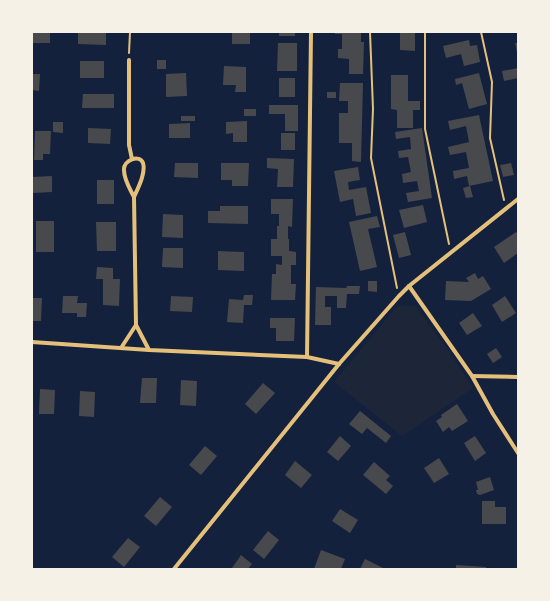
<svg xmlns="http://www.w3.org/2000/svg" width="550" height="601" viewBox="0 0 550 601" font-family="Karla,sans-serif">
<rect width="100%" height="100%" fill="#14213d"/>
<polygon fill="#1d2539" points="403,305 415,306 420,312 448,350 473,388 402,436 334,382 393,311 397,307"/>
<g fill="#48494c">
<rect x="32" y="32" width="18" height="11"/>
<polygon points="78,32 106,32 106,45 78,44"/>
<rect x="232" y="32" width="18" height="12"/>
<rect x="279" y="32" width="16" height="4"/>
<polygon points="335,32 361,32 361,42 364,42 363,74 349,74 349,59 338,58 338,49 342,49 342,34 335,34"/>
<polygon points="400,32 415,32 415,51 400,50"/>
<polygon points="469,40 470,46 477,45 480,62 464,66 461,54 446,58 443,46"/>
<polygon points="278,43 297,43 297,71 277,71"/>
<polygon points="515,43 518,43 518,52 517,52"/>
<rect x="157" y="60" width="9" height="9"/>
<rect x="80" y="61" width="24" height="17"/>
<polygon points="224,66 246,67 246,92 235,92 236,85 223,85"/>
<polygon points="518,68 518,78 504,81 502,71"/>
<polygon points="186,73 187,96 166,97 166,74"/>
<polygon points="479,73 487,104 469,109 462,83 456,85 455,79"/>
<polygon points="32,74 40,74 39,91 32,90"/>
<polygon points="391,75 408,75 408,101 420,101 420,110 413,110 413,128 397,128 397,110 391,109"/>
<rect x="279" y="78" width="16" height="19"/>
<polygon points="340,83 363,83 361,162 352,161 352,143 339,143 339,113 348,113 348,101 339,101"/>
<rect x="327" y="92" width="9" height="6"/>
<polygon points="83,94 114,94 114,108 82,108"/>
<polygon points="269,105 298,105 298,131 285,131 285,114 269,114"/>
<rect x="244" y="109" width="12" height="7"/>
<polygon points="479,115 493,181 469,186 467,176 454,179 453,171 469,168 466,152 450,155 448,147 469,142 466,126 450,130 448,121"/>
<rect x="181" y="116" width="14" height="5"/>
<polygon points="247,121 247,142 233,142 233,133 226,134 226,122"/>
<polygon points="53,122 63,122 63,133 53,132"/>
<polygon points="190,123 190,138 169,138 169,124"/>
<polygon points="88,128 111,129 110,144 88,143"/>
<polygon points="422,128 432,198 408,202 406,193 419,191 417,181 403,183 402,174 411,172 408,157 399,158 398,151 411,149 410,137 396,139 395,132"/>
<polygon points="35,131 51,131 50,154 43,154 43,160 34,160"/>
<rect x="281" y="133" width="14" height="17"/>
<polygon points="267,158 294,159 293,187 277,187 278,169 267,168"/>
<polygon points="175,163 198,163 198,178 174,177"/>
<polygon points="221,163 249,163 248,186 232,186 232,180 221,180"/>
<polygon points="511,163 514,175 503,177 500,165"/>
<polygon points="358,167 360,180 348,182 349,190 366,187 371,213 356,216 353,199 340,202 334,171"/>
<polygon points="52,176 52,192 32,193 32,177"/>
<rect x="97" y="180" width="17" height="24"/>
<polygon points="470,186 473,197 466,198 463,188"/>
<polygon points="271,199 293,199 292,227 288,226 288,239 289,239 289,251 296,252 296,265 291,265 291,284 296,284 295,300 271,300 272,274 276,274 276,264 282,265 282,256 271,256 271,239 277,239 277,226 279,226 279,214 271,214"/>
<polygon points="423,205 427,222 404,228 399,210"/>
<polygon points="220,206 248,206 248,224 208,223 208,211 220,211"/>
<polygon points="163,214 183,215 183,238 162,237"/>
<polygon points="377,216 380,227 368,229 377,267 360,271 349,222"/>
<rect x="36" y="221" width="18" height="31"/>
<polygon points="96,222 116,222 116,251 97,251"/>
<polygon points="405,232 411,255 399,258 393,235"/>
<polygon points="516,232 518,234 518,253 504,263 494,247"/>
<polygon points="163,248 183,248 183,268 162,267"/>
<polygon points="218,251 244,252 244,271 218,270"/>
<polygon points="97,267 113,268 113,279 120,279 119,306 103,305 103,279 96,279"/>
<polygon points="475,273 478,279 483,276 491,289 471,301 445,300 446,281 469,282 466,278"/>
<polygon points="368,281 377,281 377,292 368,291"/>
<polygon points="347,286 360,286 359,294 347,294 346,308 337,308 337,296 325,296 325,307 331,307 331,325 315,325 316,287 346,288"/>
<polygon points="244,295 253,295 252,305 244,305 243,323 227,322 229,299 243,300"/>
<polygon points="63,296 78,296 77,303 87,303 86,317 77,317 77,313 62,313"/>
<polygon points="171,296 193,297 192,312 170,311"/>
<polygon points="505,296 516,313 502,322 492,305"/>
<polygon points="32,298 42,298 41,321 32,321"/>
<polygon points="473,313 482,326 467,335 459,323"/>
<polygon points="270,318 295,318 294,341 276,341 276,328 270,328"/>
<polygon points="496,348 502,357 493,363 487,354"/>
<polygon points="142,378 157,378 156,403 140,403"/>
<polygon points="181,380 197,381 196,406 180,405"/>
<polygon points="263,383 275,393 256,414 245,404"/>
<polygon points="40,389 55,390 54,414 39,414"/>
<polygon points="80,391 95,392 94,417 79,416"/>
<polygon points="457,404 468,421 452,431 449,427 443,432 436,421 442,417 441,415"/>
<polygon points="360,411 391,436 386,443 367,428 362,434 349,424"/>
<polygon points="340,436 351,446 338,461 327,452"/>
<polygon points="475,436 486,453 475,461 464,443"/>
<polygon points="205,446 217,456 201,475 189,465"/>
<polygon points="439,458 449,474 434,483 424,468"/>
<polygon points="295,461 312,475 301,488 285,475"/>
<polygon points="374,462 390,476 386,480 393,486 386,494 363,475"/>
<polygon points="490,477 494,490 480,495 477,494 476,490 478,490 476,482"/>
<polygon points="160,497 172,507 156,526 144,516"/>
<polygon points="482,501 495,501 495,507 506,507 506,524 482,524"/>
<polygon points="340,509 358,520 350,533 332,521"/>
<polygon points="268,531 279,540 264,559 253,550"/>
<polygon points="128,538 140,547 124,567 112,557"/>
<polygon points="321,550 345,559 341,569 314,569"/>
<polygon points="241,555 252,564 248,569 233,569 232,568"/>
<polygon points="365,559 385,569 360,569"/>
<polygon points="456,565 486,567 486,569 456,569"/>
</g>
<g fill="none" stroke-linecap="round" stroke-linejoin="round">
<g stroke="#e5c07b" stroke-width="2">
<polyline points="370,32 373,109 371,158 397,288"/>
<polyline points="425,32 425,129 449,244"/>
<polyline points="481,32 492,82 490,138 504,200"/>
<polyline points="129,53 130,32"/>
</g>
<g stroke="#e5c07b" stroke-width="4">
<polyline points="129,60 129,145 132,159"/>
<path d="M134 197C130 189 124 180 124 170 123 160 140 154 143 163 146 173 138 188 134 197L136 325 149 350"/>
<polyline points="409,286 472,376 493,414 518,453"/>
<polyline points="32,342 149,350 307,357 339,364"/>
<polyline points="121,348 136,325"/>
<polyline points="307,357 311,32"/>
<polyline points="472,376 518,377"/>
<polyline points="174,569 339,364 399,296 409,286 518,199"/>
</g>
</g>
<rect width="550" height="601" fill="none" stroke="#f6f1e7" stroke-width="66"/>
</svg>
